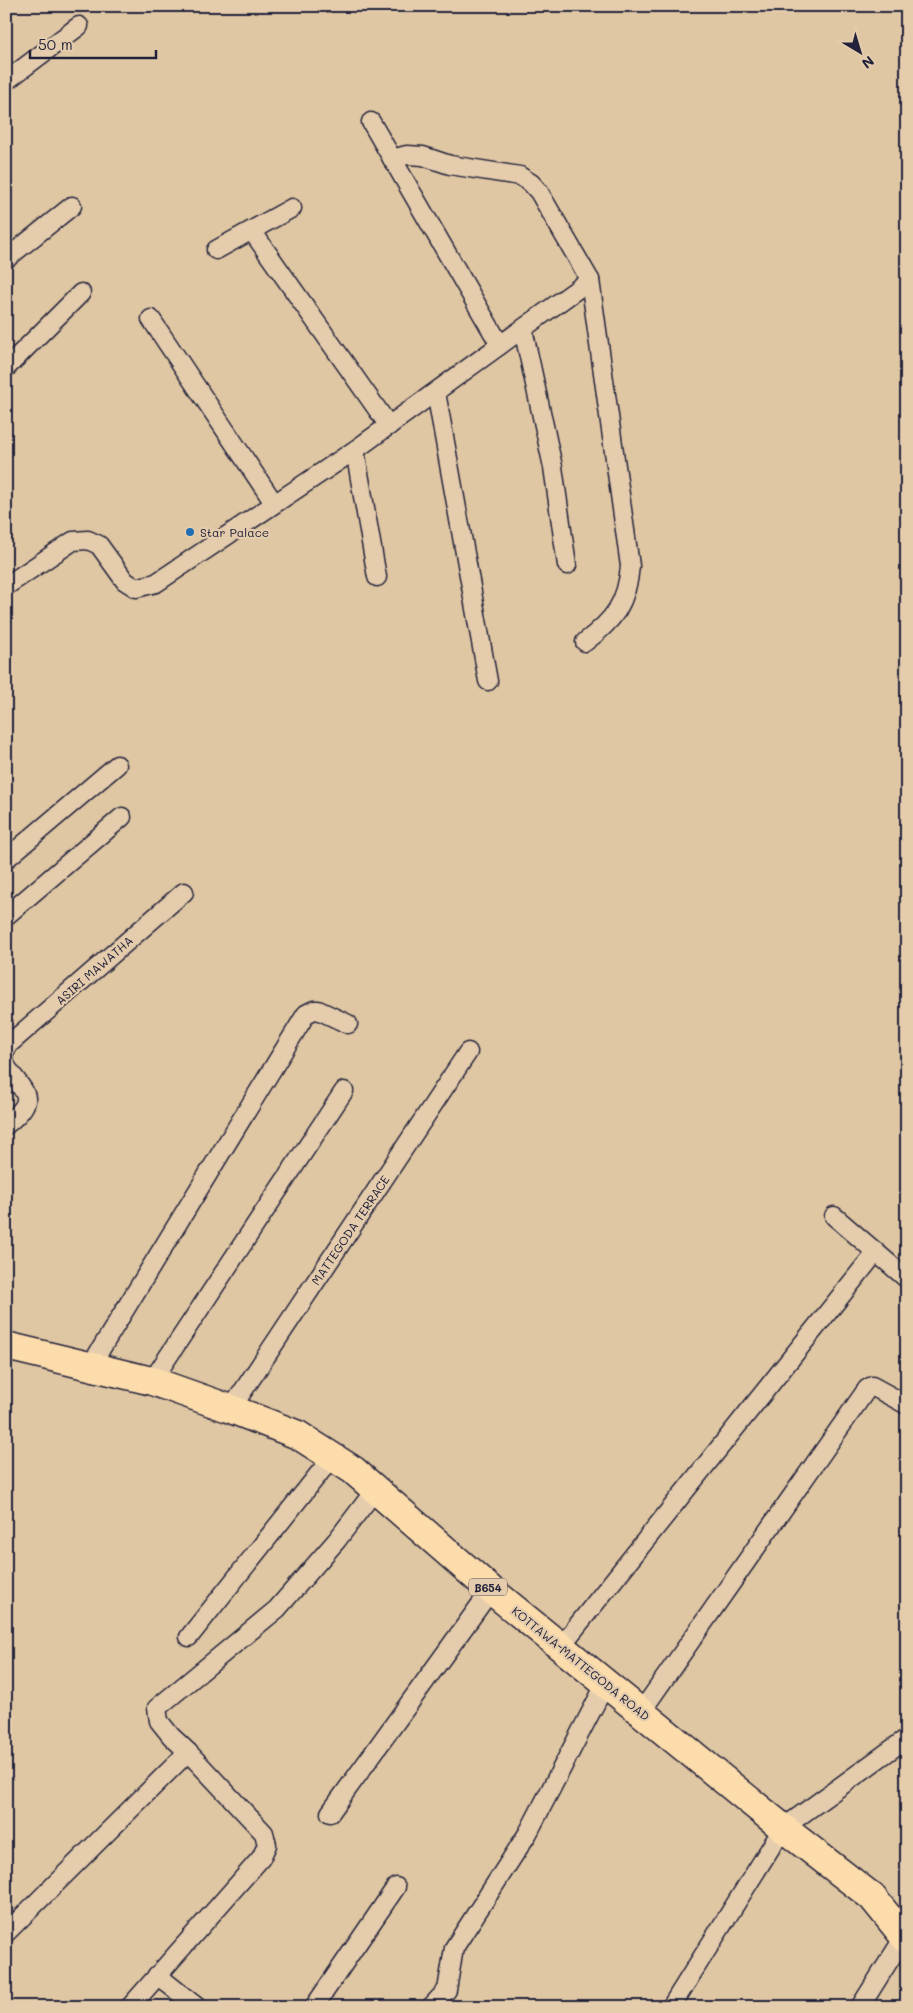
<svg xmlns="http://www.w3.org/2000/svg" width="913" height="2013" viewBox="0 0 913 2013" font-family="Mali,sans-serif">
<rect width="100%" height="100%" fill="#e0c7a3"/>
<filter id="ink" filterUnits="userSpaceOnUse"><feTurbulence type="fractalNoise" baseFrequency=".02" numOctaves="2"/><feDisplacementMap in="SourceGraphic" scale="10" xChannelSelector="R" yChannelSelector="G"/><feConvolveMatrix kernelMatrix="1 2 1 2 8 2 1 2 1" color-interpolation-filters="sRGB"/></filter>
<g filter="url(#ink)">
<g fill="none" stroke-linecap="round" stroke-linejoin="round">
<g stroke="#22223b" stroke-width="21">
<g id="minor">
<polyline points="6,81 79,26"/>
<polyline points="371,122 500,345"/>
<path d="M392 159 407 155 423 156 450 165 520 176 531 183 539 192 590 280 630 566C627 603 614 620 585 642"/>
<polyline points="252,231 389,426"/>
<polyline points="216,250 292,208"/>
<polyline points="6,259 72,206"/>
<polyline points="151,319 274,503"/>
<polyline points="523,329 553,467 567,565"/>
<polyline points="6,368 81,293"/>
<polyline points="436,392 488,681"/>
<polyline points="355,450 377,577"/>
<polyline points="6,586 73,541 88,540 99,545 125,581 136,588 156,583 355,450 590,280"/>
<polyline points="6,859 117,765"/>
<polyline points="6,916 122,817"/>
<polyline points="6,1050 8,1045 184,892"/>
<path d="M6 1066C26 1096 39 1097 6 1125"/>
<polyline points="834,1216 907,1279"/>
<polyline points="91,1365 306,1014 314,1010 318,1010 348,1024"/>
<polyline points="152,1381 344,1091"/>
<polyline points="231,1409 468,1052"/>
<polyline points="189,1637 333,1456"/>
<polyline points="561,1646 876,1252"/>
<polyline points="641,1712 867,1389 872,1386 907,1405"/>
<polyline points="330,1813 491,1590"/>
<polyline points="6,1933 188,1752"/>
<polyline points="157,1975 197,2007"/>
<polyline points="130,2007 261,1858 267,1845 264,1833 188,1752 171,1736 159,1721 157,1708 277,1609 337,1540 375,1490"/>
<polyline points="314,2007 396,1887"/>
<polyline points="431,2007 447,1990 454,1948 528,1833 606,1683"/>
<polyline points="671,2007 783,1828 907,1738"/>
<polyline points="860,2007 904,1937"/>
</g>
</g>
<g stroke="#22223b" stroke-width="31">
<polyline id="primary" points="6,1346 152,1381 231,1409 298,1435 353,1470 491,1590 783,1828 872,1897 907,1940"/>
</g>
<use href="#minor" stroke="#e4ccac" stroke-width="18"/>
<use href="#primary" stroke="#fddcac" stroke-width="28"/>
</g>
</g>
<circle fill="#1f6fb2" stroke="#e4ccac" stroke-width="2" cx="190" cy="532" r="5"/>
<g text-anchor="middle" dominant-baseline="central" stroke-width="4.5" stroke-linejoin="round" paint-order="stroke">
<rect fill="#e4ccac" stroke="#5c555d" stroke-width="1" x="469" y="1578.5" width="38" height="17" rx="4"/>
<g font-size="11" font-weight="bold" fill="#22223b">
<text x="488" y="1587">B654</text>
</g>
<g font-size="12" fill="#22223b" stroke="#e4ccac" text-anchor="start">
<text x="200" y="532">Star Palace</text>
</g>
<g font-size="12" fill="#22223b" stroke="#e4ccac">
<text transform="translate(94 970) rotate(-41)">ASIRI MAWATHA</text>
<text transform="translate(350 1230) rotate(-56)">MATTEGODA TERRACE</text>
<text transform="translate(581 1663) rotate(39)">KOTTAWA-MATTEGODA ROAD</text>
</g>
</g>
<rect width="913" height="2013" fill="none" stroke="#e4ccac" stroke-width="25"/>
<rect x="12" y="12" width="888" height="1988" fill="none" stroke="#22223b" stroke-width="2" filter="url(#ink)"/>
<g transform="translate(860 52) rotate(142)" stroke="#e4ccac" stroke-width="4" paint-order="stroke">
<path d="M0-4L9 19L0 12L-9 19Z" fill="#22223b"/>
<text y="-8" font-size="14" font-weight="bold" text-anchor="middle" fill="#22223b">N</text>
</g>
<path d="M30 50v8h126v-8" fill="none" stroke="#22223b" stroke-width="2.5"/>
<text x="38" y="50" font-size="15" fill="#22223b" stroke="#e4ccac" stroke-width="4" paint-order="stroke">50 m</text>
</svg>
